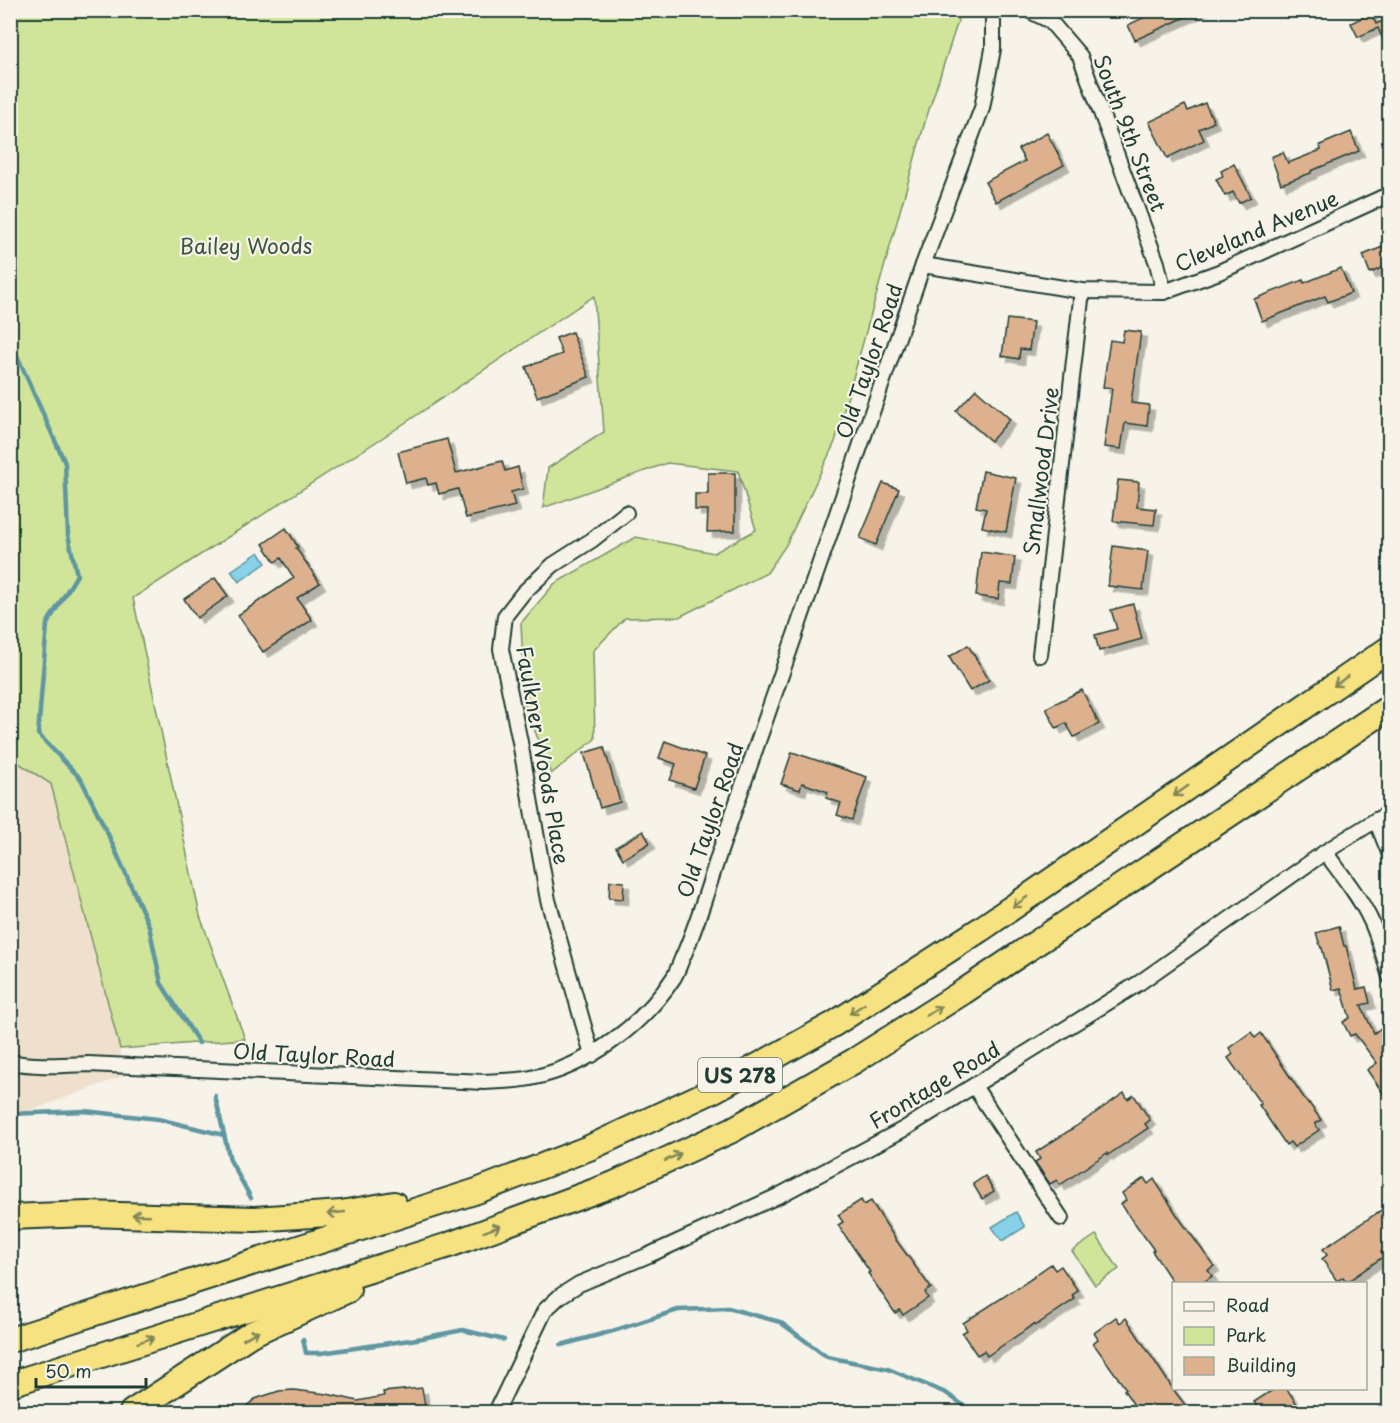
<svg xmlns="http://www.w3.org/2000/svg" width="1400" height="1423" viewBox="0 0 1400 1423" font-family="'Playpen Sans',sans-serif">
<defs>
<filter id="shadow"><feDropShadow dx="5.5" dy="5.5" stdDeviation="0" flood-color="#0004"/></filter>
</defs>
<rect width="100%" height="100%" fill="#f7f3e8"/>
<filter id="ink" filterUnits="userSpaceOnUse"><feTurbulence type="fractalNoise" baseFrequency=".0167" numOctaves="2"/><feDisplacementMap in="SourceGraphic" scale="12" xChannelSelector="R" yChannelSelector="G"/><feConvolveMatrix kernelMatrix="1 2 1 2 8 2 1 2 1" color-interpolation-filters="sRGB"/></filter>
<g filter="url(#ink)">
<polygon fill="#efdfcd" points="11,758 51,784 126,1075 11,1118"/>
<g fill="#d0e59a" stroke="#789167" stroke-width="1.5">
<polygon points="956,11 958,21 925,122 835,442 786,545 767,573 679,617 625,618 593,651 595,739 551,774 525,704 521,623 554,584 636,537 714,553 756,530 738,471 667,463 543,508 548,468 604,432 594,296 393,431 133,598 200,916 245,1039 120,1049 51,784 11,758 11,11"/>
<polygon points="1096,1235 1119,1269 1095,1285 1072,1251"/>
</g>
<g fill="#88d2e9" stroke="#5e96a1" stroke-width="1.5">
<polygon points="259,552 266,563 239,582 231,571"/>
<polygon points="1016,1212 1025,1227 1002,1241 992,1227"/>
</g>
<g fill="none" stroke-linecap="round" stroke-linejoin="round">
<g stroke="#5e96a1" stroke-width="4.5">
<polyline points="10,340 65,463 68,535 77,575 47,624 38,734 81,779 107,832 149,926 161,983 199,1043"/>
<polyline points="215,1096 230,1160 251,1198"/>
<polyline points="10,1114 84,1111 158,1119 224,1135"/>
<polyline points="303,1339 306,1353 321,1353 417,1339 463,1330 504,1340"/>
<polyline points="561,1345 613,1331 678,1310 728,1308 780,1322 827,1357 888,1369 946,1393 973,1412"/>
</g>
</g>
<g fill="#ddb18e" stroke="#1f3d34" stroke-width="1.5" filter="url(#shadow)">
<polygon points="1142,10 1201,10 1135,40 1128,25 1145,17"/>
<polygon points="1371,13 1376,24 1389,18 1389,53 1378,28 1358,37 1351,23"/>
<polygon points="1205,103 1214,122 1199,129 1204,140 1167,158 1149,122 1185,105 1188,111"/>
<polygon points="1351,132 1359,151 1311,171 1311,173 1281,184 1271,157 1283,152 1288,163 1321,150 1320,145"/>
<polygon points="1047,133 1064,165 996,202 985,182 1025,161 1018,149"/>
<polygon points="1234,164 1251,197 1239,203 1233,192 1225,196 1216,179 1223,176 1221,171"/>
<polygon points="1385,246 1389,256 1389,265 1370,273 1363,255"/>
<polygon points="1341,268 1351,293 1328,302 1325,296 1262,321 1254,299 1303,280 1304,283"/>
<polygon points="1007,319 1033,322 1029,350 1020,349 1019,359 1002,356"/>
<polygon points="1124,330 1141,332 1131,403 1149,405 1147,426 1125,423 1121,449 1104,447 1112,388 1103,387 1110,340 1122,342"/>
<polygon points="572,332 589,377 537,397 526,367 562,354 556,338"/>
<polygon points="976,389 1010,419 991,441 956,411"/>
<polygon points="447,439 456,473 502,461 505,471 518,467 523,489 511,492 515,506 466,518 458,489 439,494 436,483 428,485 426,478 406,483 398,452"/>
<polygon points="983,471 1016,478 1006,532 982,527 986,509 976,507"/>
<polygon points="708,473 735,473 735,531 707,532 708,510 695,510 695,494 708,494"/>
<polygon points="1118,480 1139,482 1137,507 1156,509 1154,525 1113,521"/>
<polygon points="883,483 899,489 876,545 860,538"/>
<polygon points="286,528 298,547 296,548 320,583 297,598 312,620 263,652 238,615 294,578 281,558 275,562 263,544"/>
<polygon points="1113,546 1148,551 1143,590 1108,586"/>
<polygon points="981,552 1015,557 1012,584 1000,583 998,599 976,596"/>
<polygon points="215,578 228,596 197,618 184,599"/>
<polygon points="1133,604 1142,639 1099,651 1095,635 1117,629 1111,610"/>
<polygon points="968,645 989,680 970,691 949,657"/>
<polygon points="1082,690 1099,724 1074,737 1066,723 1056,728 1046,708"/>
<polygon points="665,741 705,756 694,788 670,780 676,764 659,758"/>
<polygon points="604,747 620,802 600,808 584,753"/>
<polygon points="792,752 867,777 852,820 837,815 841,803 826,798 828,792 802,783 800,790 781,784"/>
<polygon points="643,831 650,843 623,859 616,847"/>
<polygon points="610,881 624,882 623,899 609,898"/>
<polygon points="1339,926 1344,946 1346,946 1357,989 1366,987 1370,1003 1361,1005 1374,1033 1381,1028 1389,1040 1389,1042 1381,1048 1387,1056 1389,1054 1389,1102 1367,1070 1377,1063 1355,1034 1350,1036 1343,1022 1350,1018 1341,988 1333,990 1322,948 1321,948 1316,933"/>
<polygon points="1251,1032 1255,1038 1261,1033 1308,1104 1309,1103 1321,1120 1315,1124 1319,1130 1294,1147 1290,1142 1286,1145 1259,1105 1261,1104 1228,1058 1233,1054 1229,1048"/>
<polygon points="1124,1093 1128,1099 1134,1095 1150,1120 1145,1124 1148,1128 1108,1155 1107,1153 1060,1185 1057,1180 1050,1184 1035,1162 1040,1159 1036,1152 1075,1127"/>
<polygon points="985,1176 994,1191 982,1199 973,1184"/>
<polygon points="1144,1178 1148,1184 1154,1179 1179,1218 1214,1266 1208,1270 1212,1276 1201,1284 1174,1284 1152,1251 1154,1250 1121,1204 1126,1200 1122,1193"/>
<polygon points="861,1200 864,1205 871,1201 896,1240 931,1288 925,1292 928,1298 903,1315 900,1310 895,1313 868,1273 870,1272 838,1225 843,1222 838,1215"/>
<polygon points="1389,1205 1389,1247 1381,1252 1384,1256 1347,1282 1343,1277 1337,1281 1322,1259 1327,1255 1323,1249"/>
<polygon points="1051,1264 1055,1270 1061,1266 1078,1291 1072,1295 1075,1299 1035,1326 1034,1324 987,1356 984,1351 977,1355 962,1333 967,1330 963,1323 1034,1277 1034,1276"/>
<polygon points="1116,1317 1120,1323 1126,1318 1173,1389 1186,1406 1176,1413 1139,1413 1124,1390 1126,1389 1093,1343 1098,1339 1094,1333"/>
<polygon points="422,1388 426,1413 238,1413 255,1399 279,1391 294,1390 327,1394 358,1401 384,1396 383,1392"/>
<polygon points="1274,1389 1287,1389 1303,1413 1261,1413 1254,1402"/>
</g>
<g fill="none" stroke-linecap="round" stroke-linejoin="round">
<g stroke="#1f3d34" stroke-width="18">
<g id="minor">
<polyline points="1028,10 1050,21 1080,56 1157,263 1164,292"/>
<polyline points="923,265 1082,291 1164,292 1219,272 1390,194"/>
<polyline points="1040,655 1082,291"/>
<polyline points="1376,820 1390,855"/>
<path d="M1325 852C1341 874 1358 894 1370 919 1379 937 1384 958 1390 977"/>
<polyline points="592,1055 548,900 520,742 501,649 505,616 523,593 553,565 592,540 626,513"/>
<path d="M10 1062C36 1067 62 1065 88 1064L485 1082C500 1081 516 1081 531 1078 587 1067 643 1025 674 977 678 970 681 960 685 952 698 921 708 889 718 857L923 265 982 108 993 49V10"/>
<polyline points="974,1086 1061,1218"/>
<polyline points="496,1412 545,1310 560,1296 579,1284 649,1255 780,1195 904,1129 1139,983 1325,852 1376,820 1390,813"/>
</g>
</g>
<g stroke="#1f3d34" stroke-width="28">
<g id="motorway">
<polyline points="10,1217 87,1214 255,1219 341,1213 394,1204"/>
<polyline points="10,1340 477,1191 589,1148 714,1090 834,1024 981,929 1390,648"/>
<polyline points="10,1384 449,1245 614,1184 732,1130 854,1061 963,992 1390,707"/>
<polyline points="132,1412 251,1334 348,1290"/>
</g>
</g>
<use href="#minor" stroke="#f7f3e8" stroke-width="14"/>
<use href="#motorway" stroke="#f6e281" stroke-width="24"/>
</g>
<defs><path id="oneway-shaft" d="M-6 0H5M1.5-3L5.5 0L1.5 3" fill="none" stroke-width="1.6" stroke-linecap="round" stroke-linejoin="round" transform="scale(1.5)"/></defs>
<g stroke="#808757">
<use href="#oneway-shaft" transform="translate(1341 681) rotate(145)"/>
<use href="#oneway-shaft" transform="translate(1181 791) rotate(145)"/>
<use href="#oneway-shaft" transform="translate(1020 902) rotate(145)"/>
<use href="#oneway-shaft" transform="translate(857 1009) rotate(147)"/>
<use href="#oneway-shaft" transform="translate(934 1011) rotate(-32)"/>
<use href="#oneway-shaft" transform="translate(673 1157) rotate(-25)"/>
<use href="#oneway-shaft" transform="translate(336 1213) rotate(174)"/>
<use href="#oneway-shaft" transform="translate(141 1215) rotate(-178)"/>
<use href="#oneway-shaft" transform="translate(492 1229) rotate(-20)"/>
<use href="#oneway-shaft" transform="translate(251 1335) rotate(-29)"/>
<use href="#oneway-shaft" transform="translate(146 1340) rotate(-18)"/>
</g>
</g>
<g text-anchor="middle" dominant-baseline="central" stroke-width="4.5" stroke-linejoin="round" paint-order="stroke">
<rect fill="#f7f3e8" stroke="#60746a" stroke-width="1.5" x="698" y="1058" width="84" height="34" rx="4.5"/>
<g font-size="20" font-weight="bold" fill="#1f3d34">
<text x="740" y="1075">US 278</text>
</g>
<g font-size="21" fill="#1f3d34" stroke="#f7f3e8">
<text transform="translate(1131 133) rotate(69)">South 9th Street</text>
<text transform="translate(1256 230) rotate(-23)">Cleveland Avenue</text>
<text transform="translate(868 361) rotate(-71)">Old Taylor Road</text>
<text transform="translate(1040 471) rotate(-83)">Smallwood Drive</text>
<text transform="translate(544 755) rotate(80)">Faulkner Woods Place</text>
<text transform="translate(709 820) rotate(-71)">Old Taylor Road</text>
<text transform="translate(314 1054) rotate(3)">Old Taylor Road</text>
<text transform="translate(934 1084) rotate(-31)">Frontage Road</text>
</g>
<g font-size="21" fill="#3a5643" stroke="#f7f3e8">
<text x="246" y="245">Bailey Woods</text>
</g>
</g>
<rect width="1400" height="1423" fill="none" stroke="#f7f3e8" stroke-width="36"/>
<rect x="18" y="18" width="1364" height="1387" fill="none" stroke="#1f3d34" stroke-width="2" filter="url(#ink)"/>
<rect x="1172" y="1282" width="195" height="108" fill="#f7f3e8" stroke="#a1aaa0" stroke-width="1.5"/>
<rect x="1184" y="1302" width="30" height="9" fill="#f7f3e8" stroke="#a1aaa0" stroke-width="1.5"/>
<text x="1226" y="1312" font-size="18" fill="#1f3d34">Road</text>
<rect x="1184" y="1327" width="30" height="18" fill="#d0e59a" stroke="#a1aaa0" stroke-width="1.5"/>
<text x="1226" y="1342" font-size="18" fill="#1f3d34">Park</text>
<rect x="1184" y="1357" width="30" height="18" fill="#ddb18e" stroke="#a1aaa0" stroke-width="1.5"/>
<text x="1226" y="1372" font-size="18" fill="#1f3d34">Building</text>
<path d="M36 1378v9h110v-9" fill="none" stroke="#1f3d34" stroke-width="3"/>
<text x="45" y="1378" font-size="18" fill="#1f3d34" stroke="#f7f3e8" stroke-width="4.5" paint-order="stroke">50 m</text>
</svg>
